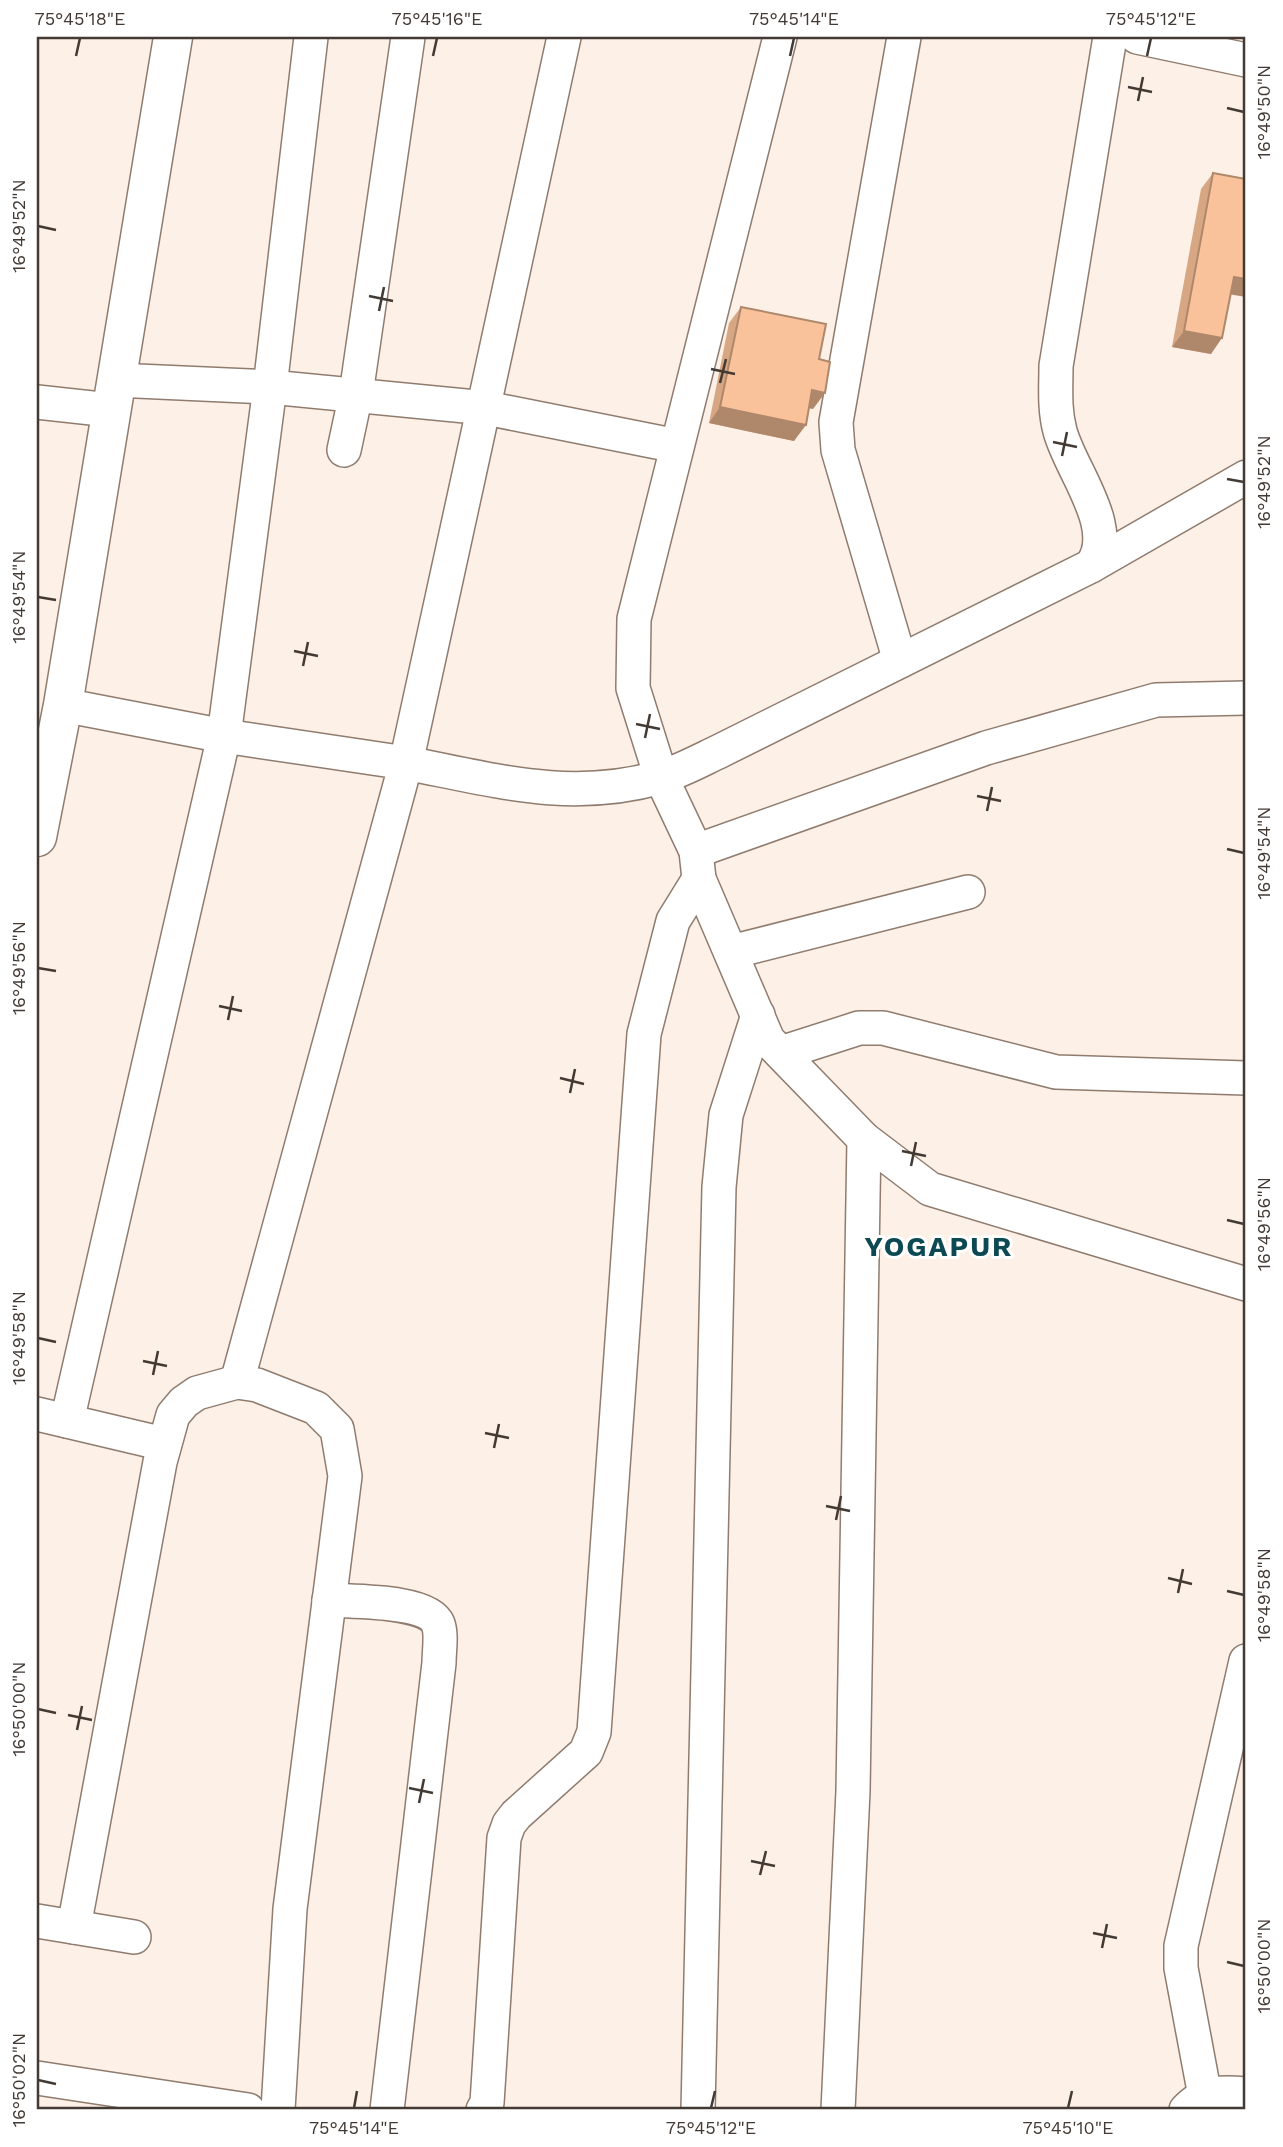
<svg xmlns="http://www.w3.org/2000/svg" width="1283" height="2147" viewBox="0 0 1283 2147" font-family="'Work Sans',sans-serif">
<rect width="100%" height="100%" fill="#fdf0e7"/>
<g fill="none" stroke-linecap="round" stroke-linejoin="round">
<g stroke="#8f7c6e" stroke-width="36">
<g id="minor">
<path d="M564 37C513 279 458 521 406 763 494 780 571 803 661 777 681 771 701 760 720 751L1091 566C1120 529 1070 470 1060 431 1054 409 1056 387 1056 366L1110 37"/>
<polyline points="780,37 634,619 633,688 661,777 696,851 699,879 768,1040 864,1139 930,1189 1246,1284"/>
<polyline points="1137,37 1246,60"/>
<polyline points="115,380 270,387 486,408 677,446"/>
<polyline points="37,402 110,410"/>
<polyline points="344,450 356,394 408,37"/>
<polyline points="1091,566 1246,477"/>
<polyline points="900,661 838,450 836,422 904,37"/>
<polyline points="63,705 224,736 406,763 237,1382"/>
<polyline points="696,851 986,748 1156,700 1246,698"/>
<polyline points="731,952 968,892"/>
<polyline points="781,1053 859,1028 883,1028 1056,1072 1246,1078"/>
<polyline points="37,1414 164,1444"/>
<polyline points="67,1421 224,736 270,387 311,37"/>
<path d="M329 1600C353 1602 428 1600 438 1624 442 1634 439 1652 439 1663L387 2110"/>
<polyline points="37,1921 134,1937"/>
<polyline points="74,1927 160,1462 173,1415 184,1402 197,1393 237,1382 257,1385 316,1408 337,1429 345,1476 290,1909 278,2110"/>
<polyline points="37,2078 248,2110"/>
<polyline points="1205,2096 1181,1968 1181,1946 1246,1661"/>
<polyline points="483,2110 487,2103 504,1838 509,1824 516,1815 586,1752 594,1732 644,1034 673,921 699,879"/>
<polyline points="698,2110 719,1187 726,1115 758,1015"/>
<polyline points="838,2110 853,1791 864,1139"/>
<path d="M1186 2110C1203 2091 1223 2092 1246 2094"/>
</g>
</g>
<g stroke="#8f7c6e" stroke-width="41">
<polyline id="tertiary" points="37,837 63,705 173,37"/>
</g>
<use href="#minor" stroke="#fff" stroke-width="33"/>
<use href="#tertiary" stroke="#fff" stroke-width="38"/>
</g>
<g fill="#d7a784">
<polygon points="1213,173 1230,294 1211,354 1172,347 1201,189"/>
<polygon points="741,307 819,359 813,409 809,408 794,441 709,423 729,323"/>
</g>
<g fill="#af886c">
<polygon points="1234,277 1246,279 1246,297 1222,293"/>
<polygon points="1184,331 1222,338 1211,354 1172,347"/>
<polygon points="812,390 825,393 813,409 801,406"/>
<polygon points="720,407 806,425 794,441 709,423"/>
</g>
<g fill="#fac29a" stroke="#af886c" stroke-width="2">
<polygon points="1213,173 1246,179 1246,279 1234,277 1222,338 1184,331"/>
<polygon points="741,307 826,324 819,359 830,362 825,393 812,390 806,425 720,407"/>
</g>
<path fill="none" stroke="#433a34" stroke-width="2.5" d="M76 56 80 38M433 56 437 38M790 56 794 38M1147 56 1151 38M1128 87 1152 92M1138 101 1143 77M1227 108 1244 112M38 226 56 230M369 296 393 301M379 311 384 287M711 369 735 374M720 383 726 359M1053 442 1077 447M1062 456 1067 432M1227 479 1244 482M38 597 56 600M294 651 318 656M303 666 308 642M636 724 660 729M645 738 650 714M977 796 1001 801M987 811 992 787M1227 849 1244 853M38 968 56 971M219 1006 242 1011M228 1020 233 996M560 1078 584 1084M570 1093 575 1069M902 1151 926 1156M911 1166 916 1142M1227 1220 1244 1224M38 1338 56 1342M143 1361 167 1366M153 1375 158 1351M485 1433 509 1438M494 1448 499 1424M826 1506 850 1511M836 1520 841 1496M1168 1578 1192 1584M1227 1591 1244 1595M1178 1593 1183 1569M38 1709 56 1713M68 1715 92 1720M77 1730 82 1706M409 1788 433 1793M419 1803 424 1779M751 1861 775 1866M760 1875 766 1851M1093 1933 1117 1938M1102 1948 1107 1924M1227 1962 1244 1966M38 2080 56 2084M354 2108 357 2091M711 2108 715 2091M1068 2108 1072 2091"/>
<g text-anchor="middle" dominant-baseline="central" stroke-width="6" stroke-linejoin="round" paint-order="stroke">
<g font-size="28" font-weight="bold" letter-spacing="2" fill="#0c4953" stroke="#fff">
<text x="939" y="1246">YOGAPUR</text>
</g>
</g>
<rect width="1283" height="2147" fill="none" stroke="#ffffff" stroke-width="77"/>
<rect x="38" y="38" width="1206" height="2070" fill="none" stroke="#433a34" stroke-width="2.5"/>
<g font-size="18" text-anchor="middle" fill="#433a34">
<text x="80" y="25">75°45'18"E</text>
<text x="437" y="25">75°45'16"E</text>
<text x="794" y="25">75°45'14"E</text>
<text x="1151" y="25">75°45'12"E</text>
<text transform="translate(1264 112) rotate(-90)" y="6">16°49'50"N</text>
<text transform="translate(19 226) rotate(-90)" y="6">16°49'52"N</text>
<text transform="translate(1264 482) rotate(-90)" y="6">16°49'52"N</text>
<text transform="translate(19 597) rotate(-90)" y="6">16°49'54"N</text>
<text transform="translate(1264 853) rotate(-90)" y="6">16°49'54"N</text>
<text transform="translate(19 968) rotate(-90)" y="6">16°49'56"N</text>
<text transform="translate(1264 1224) rotate(-90)" y="6">16°49'56"N</text>
<text transform="translate(19 1338) rotate(-90)" y="6">16°49'58"N</text>
<text transform="translate(1264 1595) rotate(-90)" y="6">16°49'58"N</text>
<text transform="translate(19 1709) rotate(-90)" y="6">16°50'00"N</text>
<text transform="translate(1264 1966) rotate(-90)" y="6">16°50'00"N</text>
<text transform="translate(19 2080) rotate(-90)" y="6">16°50'02"N</text>
<text x="354" y="2134">75°45'14"E</text>
<text x="711" y="2134">75°45'12"E</text>
<text x="1068" y="2134">75°45'10"E</text>
</g>
</svg>
